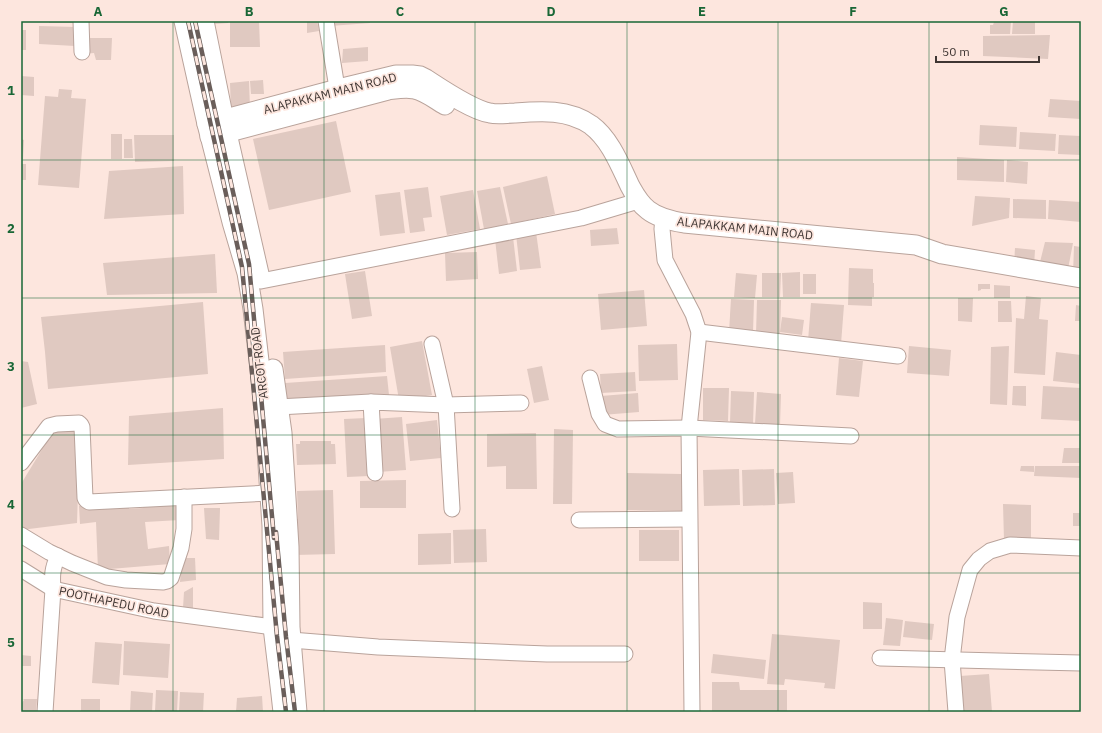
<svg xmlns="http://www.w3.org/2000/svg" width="1102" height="733" viewBox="0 0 1102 733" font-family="'IBM Plex Sans',sans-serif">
<rect width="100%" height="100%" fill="#fde6de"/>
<g fill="#e0c9c1">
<rect x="49" y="21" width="26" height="2"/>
<polygon points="213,21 229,21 228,23 213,24"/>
<polygon points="230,21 259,21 260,47 230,47"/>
<polygon points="307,21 317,21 319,31 307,33"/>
<polygon points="330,21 370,21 370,23 330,26"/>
<polygon points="1003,21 1011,21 1010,34 990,34 990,25 993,25 994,22"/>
<polygon points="1013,21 1035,21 1035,34 1012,34"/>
<polygon points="39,26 76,27 75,46 39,44"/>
<rect x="21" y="30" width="5" height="20"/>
<polygon points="1050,35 1048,59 983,56 983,36"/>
<polygon points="86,38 112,38 111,60 96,60 94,53 84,54"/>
<polygon points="368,47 368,61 342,63 343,49"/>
<polygon points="21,76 34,77 34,96 21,95"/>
<polygon points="263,80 264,94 251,94 250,81"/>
<polygon points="249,81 250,109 231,111 230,83"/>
<polygon points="59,89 72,90 71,98 86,99 79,188 38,185 45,96 58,97"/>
<polygon points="1050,99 1081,101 1081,119 1048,117"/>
<polygon points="336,121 351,192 269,210 253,139"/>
<polygon points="980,125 1017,127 1016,147 979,145"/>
<polygon points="1020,132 1056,134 1055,151 1019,149"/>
<rect x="111" y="134" width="11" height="25"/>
<polygon points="134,135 174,135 174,161 135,162"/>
<polygon points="1059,135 1081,136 1081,155 1058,154"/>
<polygon points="21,139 24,140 23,159 21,159"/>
<polygon points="124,139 132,139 133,158 124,158"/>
<polygon points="957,157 1004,160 1004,182 957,180"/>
<polygon points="1007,160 1028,162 1027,184 1006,182"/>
<rect x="21" y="164" width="5" height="16"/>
<polygon points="183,166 184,214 104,219 109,171"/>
<polygon points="547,176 555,214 511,224 503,187"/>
<polygon points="428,187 432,217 423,218 425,231 410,233 404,190"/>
<polygon points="500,187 508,224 484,229 477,191"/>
<polygon points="473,190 480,229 447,235 440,196"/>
<polygon points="400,192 405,233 380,236 375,195"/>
<polygon points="975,196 1010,198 1009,218 972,226"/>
<polygon points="1013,199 1046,200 1046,219 1013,218"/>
<polygon points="1049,200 1081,202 1081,222 1048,219"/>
<polygon points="617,228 619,244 591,246 590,230"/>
<polygon points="536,232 541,268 520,270 516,234"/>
<polygon points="513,237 517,271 499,274 495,239"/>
<polygon points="1045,242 1073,243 1068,269 1039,266"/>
<polygon points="1074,246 1081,247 1081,276 1073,275"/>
<polygon points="1015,248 1035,250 1034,267 1014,266"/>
<polygon points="477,252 478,279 446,281 445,253"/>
<polygon points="215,254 217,293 107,295 103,263"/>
<polygon points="849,268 873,269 873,283 874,283 874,297 872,297 872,306 848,305"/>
<polygon points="365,271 372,316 352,319 345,274"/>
<polygon points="800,272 800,297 783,297 782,273"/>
<polygon points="736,273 757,275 755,298 734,297"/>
<polygon points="762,273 781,273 780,297 762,297"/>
<rect x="803" y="274" width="13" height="20"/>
<polygon points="978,284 990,284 990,289 981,289 981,290 978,291"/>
<polygon points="994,285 1010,286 1010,298 994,298"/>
<polygon points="644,290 647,326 601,330 598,294"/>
<polygon points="1026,296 1041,298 1039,319 1048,320 1045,375 1014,373 1016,318 1024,319"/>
<polygon points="958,298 973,298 972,322 958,321"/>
<polygon points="731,299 754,300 753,333 729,332"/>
<polygon points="757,300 781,300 780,335 756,334"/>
<polygon points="998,301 1011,301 1012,322 998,322"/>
<polygon points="203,302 208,374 48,389 45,352 41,317"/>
<polygon points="811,303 844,305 841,344 808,341"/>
<polygon points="1076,305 1081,306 1081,321 1075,321"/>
<polygon points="782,317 804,320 802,335 780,332"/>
<polygon points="422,341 432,395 399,400 390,347"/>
<polygon points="677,344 678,380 639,381 638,345"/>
<polygon points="385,345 386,372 285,379 283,352"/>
<polygon points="909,346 951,350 949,376 907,373"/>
<polygon points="1009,346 1007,405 990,404 991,347"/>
<polygon points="1056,352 1081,355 1081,384 1053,381"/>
<polygon points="839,358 863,361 859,397 836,395"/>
<polygon points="21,361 28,362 37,404 21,408"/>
<polygon points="542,366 549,400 534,403 527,369"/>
<polygon points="635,372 636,391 601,393 600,374"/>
<polygon points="387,376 389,395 287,403 285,383"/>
<polygon points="1013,386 1026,386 1026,406 1012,405"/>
<polygon points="1043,386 1081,388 1081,421 1041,419"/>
<polygon points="703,388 729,388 728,421 703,420"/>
<polygon points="731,391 754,392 753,425 730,424"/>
<polygon points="757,392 781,394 780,425 755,424"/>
<polygon points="638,393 639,412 602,415 601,396"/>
<polygon points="223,408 224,459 128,465 129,416"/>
<polygon points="402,417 406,470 378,472 374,419"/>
<polygon points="366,418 369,476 347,477 344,419"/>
<polygon points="437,420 441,458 410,461 406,424"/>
<polygon points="80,427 77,523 21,530 21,484 55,428"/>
<polygon points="554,429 573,430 572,504 553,504"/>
<polygon points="536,433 537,489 506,489 506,466 487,467 487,434"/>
<polygon points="300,441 331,441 331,444 335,444 336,464 297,465 296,444 300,444"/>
<polygon points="1064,448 1081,448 1080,463 1062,463"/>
<polygon points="1021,466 1034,466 1034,472 1020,471"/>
<polygon points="1035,466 1081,466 1081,478 1034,476"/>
<polygon points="739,469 740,505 704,506 703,470"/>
<polygon points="774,469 775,505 743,506 742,470"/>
<polygon points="793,472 795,503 778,504 776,473"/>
<polygon points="627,473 682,474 682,511 627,510"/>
<polygon points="406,480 406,508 360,508 360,481"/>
<polygon points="333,490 335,554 295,555 295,519 298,519 297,491"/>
<polygon points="178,501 180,520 145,522 148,549 169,546 170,564 98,570 96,522 80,524 79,506 129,503 129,509 143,508 143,503"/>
<polygon points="1003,504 1031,505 1031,539 1004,540"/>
<polygon points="204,508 220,508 219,540 206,539"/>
<rect x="1073" y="513" width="8" height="13"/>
<polygon points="486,529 487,562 454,563 453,530"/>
<rect x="639" y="530" width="40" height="31"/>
<polygon points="451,533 451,564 418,565 418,534"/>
<polygon points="182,558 195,558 196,580 180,582"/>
<polygon points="193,587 193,609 183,608 184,592"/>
<polygon points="863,602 882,603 882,629 863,629"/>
<polygon points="886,618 903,620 900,646 883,645"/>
<polygon points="905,621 934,624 932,640 903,637"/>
<polygon points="772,634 840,640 835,689 824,688 825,683 785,679 784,685 767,684"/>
<polygon points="124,641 170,644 168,678 123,675"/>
<polygon points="95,642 122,644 119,685 92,683"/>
<polygon points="713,654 766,660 764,679 711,673"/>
<polygon points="21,655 31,656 31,666 21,666"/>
<polygon points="989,674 992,712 963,712 960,676"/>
<polygon points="712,682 739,682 740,690 787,690 787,712 712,712"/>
<polygon points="156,690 178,691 177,712 155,712"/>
<polygon points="131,691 153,693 152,712 130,712"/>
<polygon points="180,692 204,693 203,712 179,712"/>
<polygon points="262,696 263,712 236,712 237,698"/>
<polygon points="23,699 37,699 36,712 22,712 22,703 24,700"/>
<rect x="81" y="699" width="19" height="13"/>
</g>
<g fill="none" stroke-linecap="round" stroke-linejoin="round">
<g stroke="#b9a39b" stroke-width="17">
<g id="minor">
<polyline points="81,21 82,52"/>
<polyline points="326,21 339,100"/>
<polyline points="663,218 662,229 665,260 693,314 699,332 689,428 692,712"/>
<polyline points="261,281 581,218 638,201"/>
<polyline points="699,332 898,356"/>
<polyline points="432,344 446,405 452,509"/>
<polyline points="590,378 599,414 605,424 618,429 689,428 851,436"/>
<polyline points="278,407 371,402"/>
<polyline points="21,463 49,426 57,424 79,423 81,425 82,427 85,498 86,500 89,502 270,493"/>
<polyline points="375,473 371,402 446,405 521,403"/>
<polyline points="579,520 689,519"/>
<polyline points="21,535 49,552 72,563 107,577 126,580 163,582 167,581 171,578 181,548 184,529 184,497"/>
<polyline points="21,569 53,589 154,611 273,627"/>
<polyline points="291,640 378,647 547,654 625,654"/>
<polyline points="880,658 1081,663"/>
<path d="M45 712 53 589C52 576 52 569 58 556"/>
<polyline points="956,712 952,660 957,617 970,570 979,559 990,551 1010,545 1081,548"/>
</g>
</g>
<g stroke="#b9a39b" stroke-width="21">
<g id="major">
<polyline points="184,21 207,124 232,222 247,273 253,309 264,404 272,526 273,627 281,694 283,712"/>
<polyline points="204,21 224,120 260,278"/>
<path d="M207 124 338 89 396 75H412L420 76 426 79C443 90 472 110 490 113 498 115 507 113 515 113 541 111 568 109 591 125 610 139 620 165 630 186 635 195 639 203 648 210 658 218 672 221 684 223L916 245 942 254 1081 278"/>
<path d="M210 137 388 90C396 89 406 87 414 89 425 91 436 100 445 105"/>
<polyline points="273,369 282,433 289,547 290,627 297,712"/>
</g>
</g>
<use href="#minor" stroke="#fff" stroke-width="15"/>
<use href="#major" stroke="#fff" stroke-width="19"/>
<g stroke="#6a5e5a" stroke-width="4.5">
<g id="rail">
<polyline points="188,21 242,267 277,636 286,712"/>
<polyline points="195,21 249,264 274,538"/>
<polyline points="276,532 286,637 295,712"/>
</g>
</g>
<use href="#rail" stroke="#fde6de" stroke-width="3" stroke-dasharray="9" stroke-linecap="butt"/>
</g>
<path fill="none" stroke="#196736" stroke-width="1" stroke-opacity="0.55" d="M173 21V712M324 21V712M475 21V712M627 21V712M778 21V712M929 21V712M21 160H1081M21 298H1081M21 435H1081M21 573H1081"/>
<g text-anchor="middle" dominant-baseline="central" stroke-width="3.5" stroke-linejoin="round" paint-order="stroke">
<g font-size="12" fill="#3f3633" stroke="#fde6de">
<text transform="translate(330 93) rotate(-14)">ALAPAKKAM MAIN ROAD</text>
<text transform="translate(745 228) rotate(6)">ALAPAKKAM MAIN ROAD</text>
<text transform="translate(259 363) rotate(-97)">ARCOT ROAD</text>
<text transform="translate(114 602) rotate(12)">POOTHAPEDU ROAD</text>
</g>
</g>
<rect width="1102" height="733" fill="none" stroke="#fde6de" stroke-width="44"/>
<path d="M936 56v6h103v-6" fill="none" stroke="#3f3633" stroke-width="2"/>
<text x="942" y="56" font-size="12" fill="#3f3633" stroke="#fde6de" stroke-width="3" paint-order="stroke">50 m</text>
<rect x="22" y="22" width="1058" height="689" fill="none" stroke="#196736" stroke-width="1.5"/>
<g font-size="13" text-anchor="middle" font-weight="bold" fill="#196736">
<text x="98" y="16">A</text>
<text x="249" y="16">B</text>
<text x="400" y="16">C</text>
<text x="551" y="16">D</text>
<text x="702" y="16">E</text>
<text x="853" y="16">F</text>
<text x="1004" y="16">G</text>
<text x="11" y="95">1</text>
<text x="11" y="233">2</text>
<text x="11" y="371">3</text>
<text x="11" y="509">4</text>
<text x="11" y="647">5</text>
</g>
</svg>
